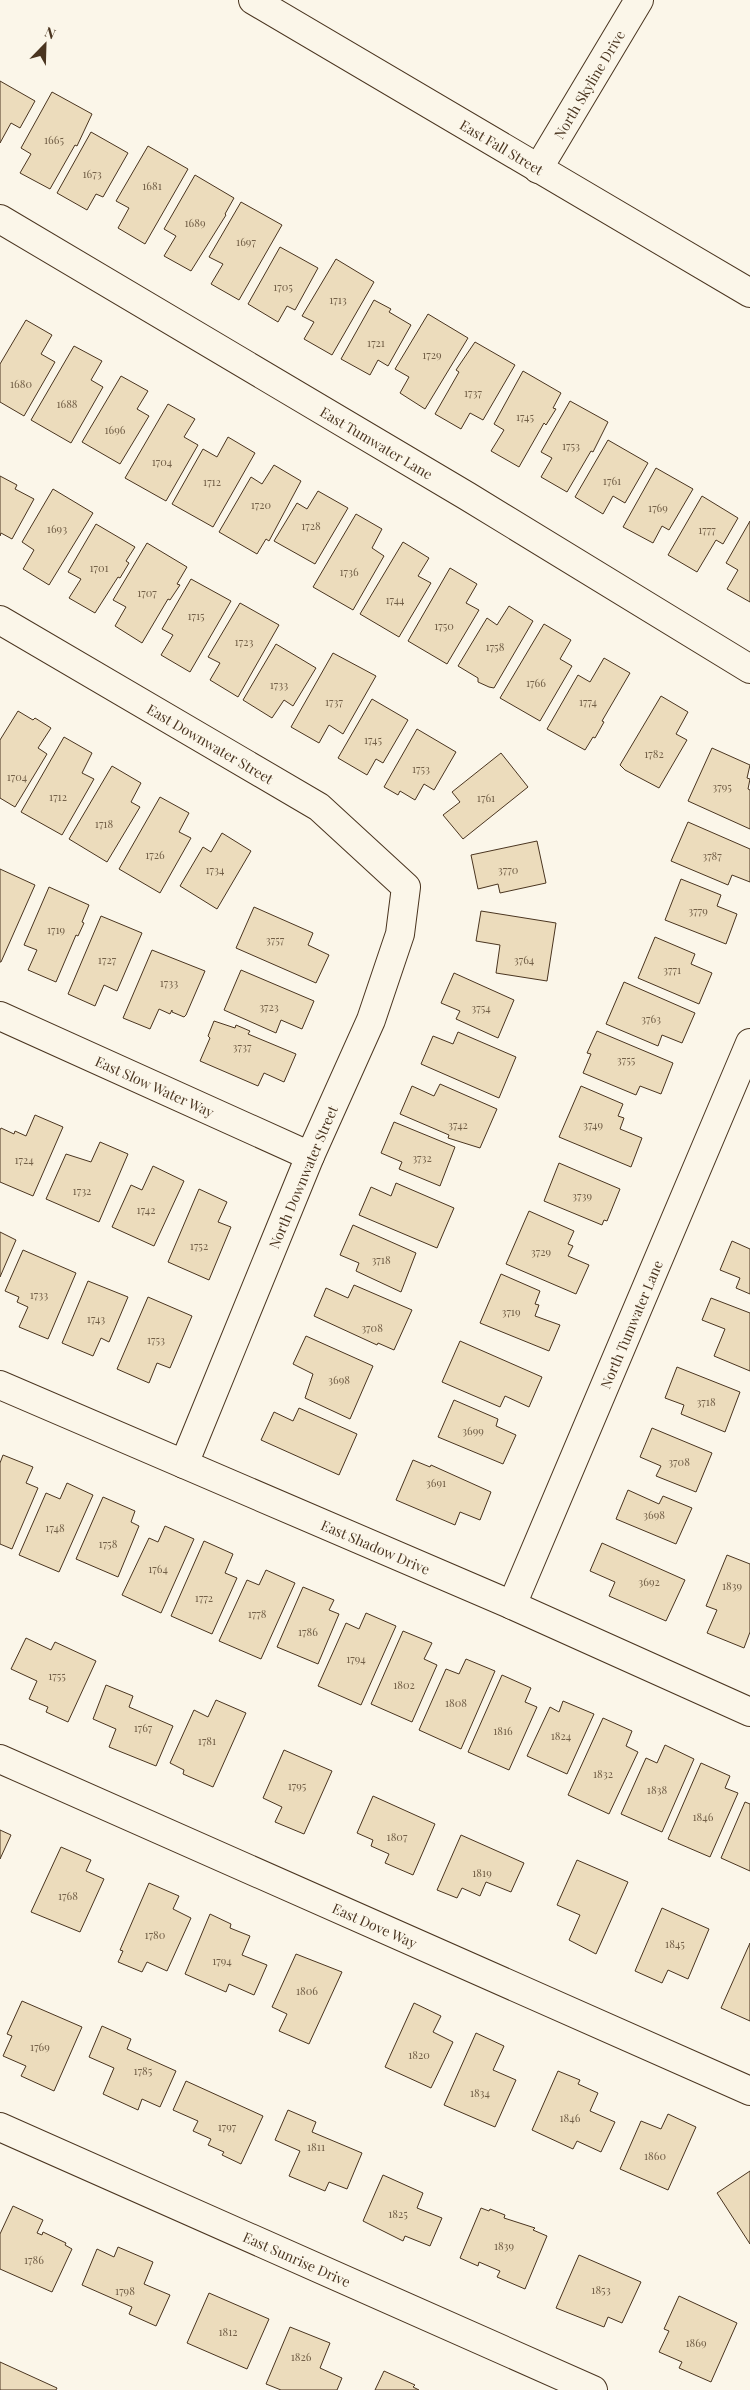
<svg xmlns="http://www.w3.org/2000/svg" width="750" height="2390" viewBox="0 0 750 2390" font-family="'Playfair Display',serif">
<rect width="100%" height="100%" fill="#fbf6e9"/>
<g fill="#ecdcbc" stroke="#4a3520">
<polygon points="0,81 35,101 20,128 11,123 0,143"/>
<polygon points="52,92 92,114 77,146 75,145 50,189 20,173 31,154 21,148"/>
<polygon points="91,132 128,153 103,197 96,194 87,210 57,193"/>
<polygon points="148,146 188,169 145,244 118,228 129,208 116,201"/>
<polygon points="195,175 234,198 225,214 226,215 191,271 164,256 176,236 164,229"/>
<polygon points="241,202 282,225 239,300 211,284 223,264 209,257"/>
<polygon points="280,247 318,268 295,310 287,306 278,322 248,304"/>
<polygon points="336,259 374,282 332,355 304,339 314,322 302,316"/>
<polygon points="374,300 391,309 389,312 411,325 388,366 378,360 370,375 341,359"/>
<polygon points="428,314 468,338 425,409 400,393 409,377 395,369"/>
<polygon points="26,320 52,335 41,354 55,362 24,416 0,402 0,364"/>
<polygon points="475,342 515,365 483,420 470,413 461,429 435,414 459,372 456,370"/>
<polygon points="74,346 102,361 91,380 103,387 71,443 31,420"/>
<polygon points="523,371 561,393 553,408 556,409 546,425 544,423 519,467 491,451 504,430 494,424"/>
<polygon points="121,376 148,391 137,409 149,416 120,464 82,442"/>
<polygon points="570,401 608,422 593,452 591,451 567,492 541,477 552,458 541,452"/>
<polygon points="168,404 195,419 184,437 198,445 166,501 125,478"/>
<polygon points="228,437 255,453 213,527 172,504 203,449 217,457"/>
<polygon points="608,440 648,463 625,503 613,496 603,514 575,497"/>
<polygon points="274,465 301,481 269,541 266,539 257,554 219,532 251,477 262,484"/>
<polygon points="656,468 693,489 669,530 662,526 653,543 623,527"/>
<polygon points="0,476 17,485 15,489 34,499 12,539 1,533 0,536"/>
<polygon points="53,489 93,513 49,585 23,569 34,550 22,542"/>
<polygon points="318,491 348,508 315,564 274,541 297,503 307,509"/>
<polygon points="702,496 738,518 723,544 716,540 697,572 668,555"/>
<polygon points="356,514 382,529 372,548 384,556 353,610 313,587"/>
<polygon points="750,521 750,602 727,589 738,570 726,563"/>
<polygon points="96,524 135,547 126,561 129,563 120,578 118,577 95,613 69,598 81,579 68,572"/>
<polygon points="403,542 429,558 418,576 431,583 399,637 360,614"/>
<polygon points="147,543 187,567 177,584 180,585 170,600 168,599 142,643 115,626 126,607 113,600"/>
<polygon points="450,568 477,584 466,603 479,610 447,664 408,641"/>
<polygon points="191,579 231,601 190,672 161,655 173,635 162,629"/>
<polygon points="240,603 279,625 238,697 210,680 220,663 208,657"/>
<polygon points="509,606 533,621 494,688 489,687 478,682 478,678 458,666 487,618 497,625"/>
<polygon points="544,624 571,640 560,659 572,666 540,721 500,698"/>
<polygon points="276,644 316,668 293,706 284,700 272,718 243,700"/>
<polygon points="333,653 376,676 343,734 329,725 319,743 291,727"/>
<polygon points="604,658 630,673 602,721 604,722 595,738 593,737 585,750 547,729 578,675 590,682"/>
<polygon points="661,696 688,712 676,734 687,740 659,788 625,770 620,765"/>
<polygon points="372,699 408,720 383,763 376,759 367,775 338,758"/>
<polygon points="18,711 33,720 35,718 51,728 38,748 47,754 15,807 0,798 0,740"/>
<polygon points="417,729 456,752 434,790 424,784 415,800 400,791 398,795 384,787"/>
<polygon points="64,737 92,753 82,773 94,779 62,835 21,812"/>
<polygon points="712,748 750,765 747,778 750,779 748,789 750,790 750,829 688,801"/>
<polygon points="501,753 528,787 463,839 443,815 460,802 452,792"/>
<polygon points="112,766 141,783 131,802 140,807 107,862 69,839"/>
<polygon points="160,797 189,813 179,832 191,838 160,893 119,869"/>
<polygon points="688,822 750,849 750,882 732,875 728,885 671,861"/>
<polygon points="222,833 251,851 217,909 180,886 203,847 211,852"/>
<polygon points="537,841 546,883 500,893 498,884 478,889 471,855"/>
<polygon points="0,869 35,885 1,962 0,962"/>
<polygon points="681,879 721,895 717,906 737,914 726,944 665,920"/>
<polygon points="49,887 89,905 82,922 84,923 78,936 76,935 56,982 28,970 37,950 24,945"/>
<polygon points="254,907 313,933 308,945 329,955 316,983 236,948"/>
<polygon points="481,911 556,923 547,981 496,973 500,945 476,941"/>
<polygon points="101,916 142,933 117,991 104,985 95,1006 68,994"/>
<polygon points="655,937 695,954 691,964 712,973 699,1004 638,978"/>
<polygon points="152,950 205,971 186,1015 184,1017 172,1012 172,1010 170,1014 159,1009 150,1029 123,1018"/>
<polygon points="241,970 314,1001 302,1029 281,1020 276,1033 224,1010"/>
<polygon points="454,973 514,1000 498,1038 456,1019 460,1011 441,1003"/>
<polygon points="624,982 695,1013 682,1043 662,1035 658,1046 606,1024"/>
<polygon points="214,1021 235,1028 236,1025 250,1031 248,1034 296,1054 284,1082 264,1073 258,1086 200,1061 210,1038 208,1036"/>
<polygon points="597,1031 673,1063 661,1094 640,1086 636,1095 583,1073 591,1054 587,1053"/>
<polygon points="458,1032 516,1057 499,1098 421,1064 433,1036 453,1044"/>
<polygon points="440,1084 497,1109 480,1148 448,1138 449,1135 400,1114 412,1086 434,1096"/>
<polygon points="581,1086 623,1104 618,1116 624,1118 620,1129 642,1138 631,1167 559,1137"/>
<polygon points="35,1115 63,1127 33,1196 0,1182 0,1130 1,1128 14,1134 15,1131 26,1136"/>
<polygon points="394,1122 455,1147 440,1186 399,1169 402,1162 381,1153"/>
<polygon points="100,1142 128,1154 99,1222 46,1199 66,1154 91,1162"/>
<polygon points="559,1163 620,1189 607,1221 604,1220 602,1225 544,1201"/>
<polygon points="153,1166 184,1181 154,1246 112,1227 131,1185 142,1190"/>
<polygon points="396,1183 454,1208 437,1248 359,1215 371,1187 391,1196"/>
<polygon points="199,1189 227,1202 218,1222 231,1227 209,1280 168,1262"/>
<polygon points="529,1211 574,1231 568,1244 573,1246 568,1256 589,1265 576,1294 506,1264"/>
<polygon points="353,1225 416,1253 401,1292 356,1271 359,1263 340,1255"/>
<polygon points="0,1232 16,1240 0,1277"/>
<polygon points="732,1241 750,1249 750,1294 736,1288 740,1278 720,1270"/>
<polygon points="23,1250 76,1273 48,1339 19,1327 28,1307 17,1302 19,1297 5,1291"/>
<polygon points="501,1274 540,1291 535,1304 539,1305 535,1316 560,1325 549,1351 480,1323"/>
<polygon points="88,1281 128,1297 109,1342 101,1338 93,1356 62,1343"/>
<polygon points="354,1285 412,1310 394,1350 378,1343 377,1345 314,1316 326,1288 348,1298"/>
<polygon points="148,1297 192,1316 170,1368 157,1363 149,1383 117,1369"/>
<polygon points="711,1298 750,1313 750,1371 714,1356 725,1329 702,1320"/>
<polygon points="306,1336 373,1366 350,1419 305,1398 313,1374 293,1364"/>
<polygon points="460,1341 542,1377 529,1407 505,1396 500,1407 442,1382"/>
<polygon points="677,1367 740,1392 725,1432 681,1414 684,1405 665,1398"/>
<polygon points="454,1400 498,1419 496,1426 516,1435 503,1464 438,1437"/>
<polygon points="299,1408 357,1434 339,1475 261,1440 274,1412 293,1421"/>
<polygon points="652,1428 712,1453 696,1492 656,1476 661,1466 640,1457"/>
<polygon points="3,1455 33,1467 26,1483 38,1488 12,1549 0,1544 0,1463"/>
<polygon points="413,1460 430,1467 431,1465 491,1492 480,1520 460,1512 455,1525 396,1500"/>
<polygon points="67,1483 93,1495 59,1572 19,1555 46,1493 60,1499"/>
<polygon points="628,1490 659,1504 663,1496 692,1508 676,1544 616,1519"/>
<polygon points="103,1497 135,1511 131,1522 139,1526 118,1577 76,1559"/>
<polygon points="165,1526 194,1539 161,1613 122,1595 149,1538 158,1542"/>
<polygon points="204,1541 233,1554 225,1573 237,1578 212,1634 171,1616"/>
<polygon points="602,1543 685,1580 666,1621 609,1596 615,1582 590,1571"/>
<polygon points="727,1555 750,1564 750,1632 744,1648 707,1633 717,1610 706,1606"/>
<polygon points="266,1570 295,1583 261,1659 219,1641 247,1580 259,1585"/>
<polygon points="303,1587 334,1600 329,1610 339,1614 318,1664 277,1647"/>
<polygon points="366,1613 396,1626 361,1705 318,1686 346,1623 359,1629"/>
<polygon points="403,1631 432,1643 424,1659 437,1665 412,1722 371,1704"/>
<polygon points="26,1638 51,1650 55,1642 96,1661 68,1722 46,1712 48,1707 29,1699 37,1681 11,1669"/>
<polygon points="466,1659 495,1671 461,1749 419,1730 446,1669 459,1674"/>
<polygon points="502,1675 531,1688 525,1702 537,1707 509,1770 468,1752"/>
<polygon points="106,1685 133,1696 129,1707 173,1726 156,1766 109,1747 116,1729 93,1719"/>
<polygon points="216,1700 246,1713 213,1787 183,1774 184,1770 170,1763 194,1710 208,1717"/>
<polygon points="563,1701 594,1714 567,1774 527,1756 550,1707 559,1712"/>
<polygon points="603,1718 632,1731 626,1746 638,1752 609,1814 568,1795"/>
<polygon points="665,1745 694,1759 662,1832 621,1814 646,1758 657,1763"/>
<polygon points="284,1750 332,1771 304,1834 275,1822 282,1807 263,1798"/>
<polygon points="701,1763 730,1776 725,1788 738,1793 710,1857 668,1839"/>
<polygon points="373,1796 435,1824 413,1875 385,1863 389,1854 371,1846 373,1840 357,1833"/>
<polygon points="745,1802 750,1804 750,1871 721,1858"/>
<polygon points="0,1830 11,1835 0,1859"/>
<polygon points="461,1835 524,1863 511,1892 486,1882 480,1896 462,1888 457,1898 437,1890"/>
<polygon points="61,1847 91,1860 86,1871 104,1879 80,1932 31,1912"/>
<polygon points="577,1860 628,1882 596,1954 569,1940 580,1915 557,1905"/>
<polygon points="149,1883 179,1896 173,1909 191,1918 167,1971 147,1962 142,1972 118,1962 123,1951 120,1950"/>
<polygon points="662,1908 709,1929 688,1979 668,1970 662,1983 635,1971"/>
<polygon points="210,1914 231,1924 230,1928 250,1936 242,1955 267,1965 254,1995 229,1984 226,1992 185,1974"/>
<polygon points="750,1943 750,2021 721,2008"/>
<polygon points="296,1954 342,1972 309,2044 279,2031 287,2014 272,2007"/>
<polygon points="22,2001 82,2027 54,2091 21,2076 26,2066 3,2056 12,2036 7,2034"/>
<polygon points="414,2003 441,2016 433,2032 453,2042 431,2088 385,2067"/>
<polygon points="102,2026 131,2039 127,2049 176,2071 160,2107 142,2099 138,2110 103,2094 114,2068 89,2057"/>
<polygon points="476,2033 504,2046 493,2070 516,2080 495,2127 444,2105"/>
<polygon points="558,2071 580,2080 578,2084 598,2093 590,2111 615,2122 601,2152 577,2141 573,2149 532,2130"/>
<polygon points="186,2081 263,2116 241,2164 222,2155 224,2152 208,2145 211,2139 193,2131 198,2121 173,2110"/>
<polygon points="288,2110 316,2122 312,2132 362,2153 347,2189 329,2182 325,2191 289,2176 300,2151 275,2140"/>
<polygon points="668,2114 696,2127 668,2190 620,2169 641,2121 661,2129"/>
<polygon points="750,2171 750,2244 717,2193"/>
<polygon points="383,2175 423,2193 417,2208 442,2218 430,2246 405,2236 403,2241 363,2221"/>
<polygon points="13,2206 43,2220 37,2233 42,2235 43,2232 66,2243 65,2245 72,2249 52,2292 0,2269 0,2234"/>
<polygon points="481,2208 489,2211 490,2209 505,2215 504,2218 535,2228 533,2230 547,2236 525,2289 497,2277 500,2271 479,2262 478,2266 460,2258"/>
<polygon points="118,2247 153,2262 144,2284 170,2295 156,2326 129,2314 132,2307 82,2285 97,2249 114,2257"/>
<polygon points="579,2255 641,2282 622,2323 608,2317 604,2327 556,2308"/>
<polygon points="209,2293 269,2319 247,2369 187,2343"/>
<polygon points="679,2296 737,2323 711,2382 679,2368 682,2362 659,2352 669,2331 664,2329"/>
<polygon points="290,2327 330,2343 320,2368 342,2378 337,2390 281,2390 266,2384"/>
<polygon points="0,2362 57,2388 56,2390 0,2390"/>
<polygon points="384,2371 415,2385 413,2387 419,2390 375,2390"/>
</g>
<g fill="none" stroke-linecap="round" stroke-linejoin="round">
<g stroke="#4a3520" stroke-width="30">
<g id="minor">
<path id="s1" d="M253 0 750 293"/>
<path id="s2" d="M538 169 639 0"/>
<path id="s3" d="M0 219 467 496 750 669"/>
<path id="s4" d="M0 620 319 807 406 887 400 934 371 1020 310 1156 184 1464"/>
<path id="s5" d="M0 1016 310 1156"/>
<path id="s6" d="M0 1385 512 1605 750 1712"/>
<path id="s7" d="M512 1605 750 1043"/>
<path id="s8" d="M0 1759 750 2091"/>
<path id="s9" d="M0 2127 593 2390"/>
</g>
</g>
<use href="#minor" stroke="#fbf6e9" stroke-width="28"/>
</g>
<g text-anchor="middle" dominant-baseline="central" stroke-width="4" stroke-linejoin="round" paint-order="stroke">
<g font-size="11" fill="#725f47">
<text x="54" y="139">1665</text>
<text x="92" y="173">1673</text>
<text x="152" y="185">1681</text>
<text x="195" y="222">1689</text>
<text x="246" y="241">1697</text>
<text x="283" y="286">1705</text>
<text x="338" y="299">1713</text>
<text x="376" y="342">1721</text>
<text x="432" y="354">1729</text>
<text x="21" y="383">1680</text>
<text x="473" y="392">1737</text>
<text x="67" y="403">1688</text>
<text x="525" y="416">1745</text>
<text x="115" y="429">1696</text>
<text x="571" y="445">1753</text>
<text x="162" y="461">1704</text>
<text x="612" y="480">1761</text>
<text x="212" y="481">1712</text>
<text x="261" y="504">1720</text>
<text x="658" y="507">1769</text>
<text x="311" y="525">1728</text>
<text x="57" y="528">1693</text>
<text x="707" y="529">1777</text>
<text x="99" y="567">1701</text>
<text x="349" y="571">1736</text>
<text x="147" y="592">1707</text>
<text x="395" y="599">1744</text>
<text x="196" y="615">1715</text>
<text x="444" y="625">1750</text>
<text x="244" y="641">1723</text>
<text x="495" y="646">1758</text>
<text x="536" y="682">1766</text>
<text x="279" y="684">1733</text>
<text x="334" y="701">1737</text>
<text x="588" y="701">1774</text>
<text x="373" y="739">1745</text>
<text x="654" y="753">1782</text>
<text x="421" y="768">1753</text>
<text x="17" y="776">1704</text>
<text x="722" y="786">3795</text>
<text x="58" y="796">1712</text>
<text x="486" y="797">1761</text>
<text x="104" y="823">1718</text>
<text x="155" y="854">1726</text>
<text x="712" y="855">3787</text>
<text x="215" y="869">1734</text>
<text x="508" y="869">3770</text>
<text x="698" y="910">3779</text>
<text x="56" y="929">1719</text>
<text x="275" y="939">3757</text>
<text x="107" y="959">1727</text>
<text x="524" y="959">3764</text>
<text x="672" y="969">3771</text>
<text x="169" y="982">1733</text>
<text x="269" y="1006">3723</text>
<text x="481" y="1007">3754</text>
<text x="651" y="1018">3763</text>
<text x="242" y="1046">3737</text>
<text x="626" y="1059">3755</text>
<text x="458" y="1124">3742</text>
<text x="593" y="1124">3749</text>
<text x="422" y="1157">3732</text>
<text x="24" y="1159">1724</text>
<text x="82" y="1190">1732</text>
<text x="582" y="1195">3739</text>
<text x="146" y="1209">1742</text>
<text x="199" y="1245">1752</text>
<text x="541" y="1251">3729</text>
<text x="381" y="1259">3718</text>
<text x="39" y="1294">1733</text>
<text x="511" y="1311">3719</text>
<text x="96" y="1318">1743</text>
<text x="372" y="1327">3708</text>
<text x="156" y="1339">1753</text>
<text x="339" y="1379">3698</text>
<text x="706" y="1401">3718</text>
<text x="473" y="1430">3699</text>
<text x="679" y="1461">3708</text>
<text x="436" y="1482">3691</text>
<text x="654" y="1514">3698</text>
<text x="55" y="1527">1748</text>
<text x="108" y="1543">1758</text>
<text x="158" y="1568">1764</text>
<text x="649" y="1581">3692</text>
<text x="732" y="1585">1839</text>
<text x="204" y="1597">1772</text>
<text x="257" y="1613">1778</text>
<text x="308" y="1631">1786</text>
<text x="356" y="1658">1794</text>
<text x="57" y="1675">1755</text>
<text x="404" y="1684">1802</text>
<text x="456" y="1702">1808</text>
<text x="143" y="1727">1767</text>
<text x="503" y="1730">1816</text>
<text x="561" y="1735">1824</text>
<text x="207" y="1740">1781</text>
<text x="603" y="1773">1832</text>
<text x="297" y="1785">1795</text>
<text x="657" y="1789">1838</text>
<text x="703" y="1816">1846</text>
<text x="397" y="1836">1807</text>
<text x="482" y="1872">1819</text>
<text x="68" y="1895">1768</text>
<text x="155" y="1934">1780</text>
<text x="675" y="1943">1845</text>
<text x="222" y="1960">1794</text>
<text x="307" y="1990">1806</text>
<text x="40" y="2046">1769</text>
<text x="419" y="2054">1820</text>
<text x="143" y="2070">1785</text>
<text x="480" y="2092">1834</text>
<text x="570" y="2117">1846</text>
<text x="227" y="2126">1797</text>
<text x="316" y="2146">1811</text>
<text x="655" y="2155">1860</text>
<text x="398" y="2213">1825</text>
<text x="504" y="2245">1839</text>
<text x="34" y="2259">1786</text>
<text x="601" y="2289">1853</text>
<text x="125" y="2290">1798</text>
<text x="228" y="2331">1812</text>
<text x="696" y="2342">1869</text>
<text x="301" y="2356">1826</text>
</g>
<g font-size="14" fill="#4a3520" stroke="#fbf6e9">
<text stroke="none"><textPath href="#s2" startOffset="99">North Skyline Drive</textPath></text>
<text stroke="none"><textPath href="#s1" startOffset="289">East Fall Street</textPath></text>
<text stroke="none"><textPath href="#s3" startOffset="438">East Tumwater Lane</textPath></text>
<text stroke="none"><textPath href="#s4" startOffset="244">East Downwater Street</textPath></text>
<text stroke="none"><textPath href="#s5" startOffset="170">East Slow Water Way</textPath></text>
<text transform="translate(303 1177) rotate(-67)">North Downwater Street</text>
<text stroke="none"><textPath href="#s7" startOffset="305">North Tumwater Lane</textPath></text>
<text stroke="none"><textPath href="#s6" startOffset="409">East Shadow Drive</textPath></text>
<text stroke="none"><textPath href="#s8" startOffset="410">East Dove Way</textPath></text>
<text stroke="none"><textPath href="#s9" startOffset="325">East Sunrise Drive</textPath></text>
</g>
</g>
<g transform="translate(45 45) rotate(23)" stroke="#fbf6e9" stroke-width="4" paint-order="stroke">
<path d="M0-4L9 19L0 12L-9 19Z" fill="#4a3520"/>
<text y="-8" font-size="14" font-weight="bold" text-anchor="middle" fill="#4a3520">N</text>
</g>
</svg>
